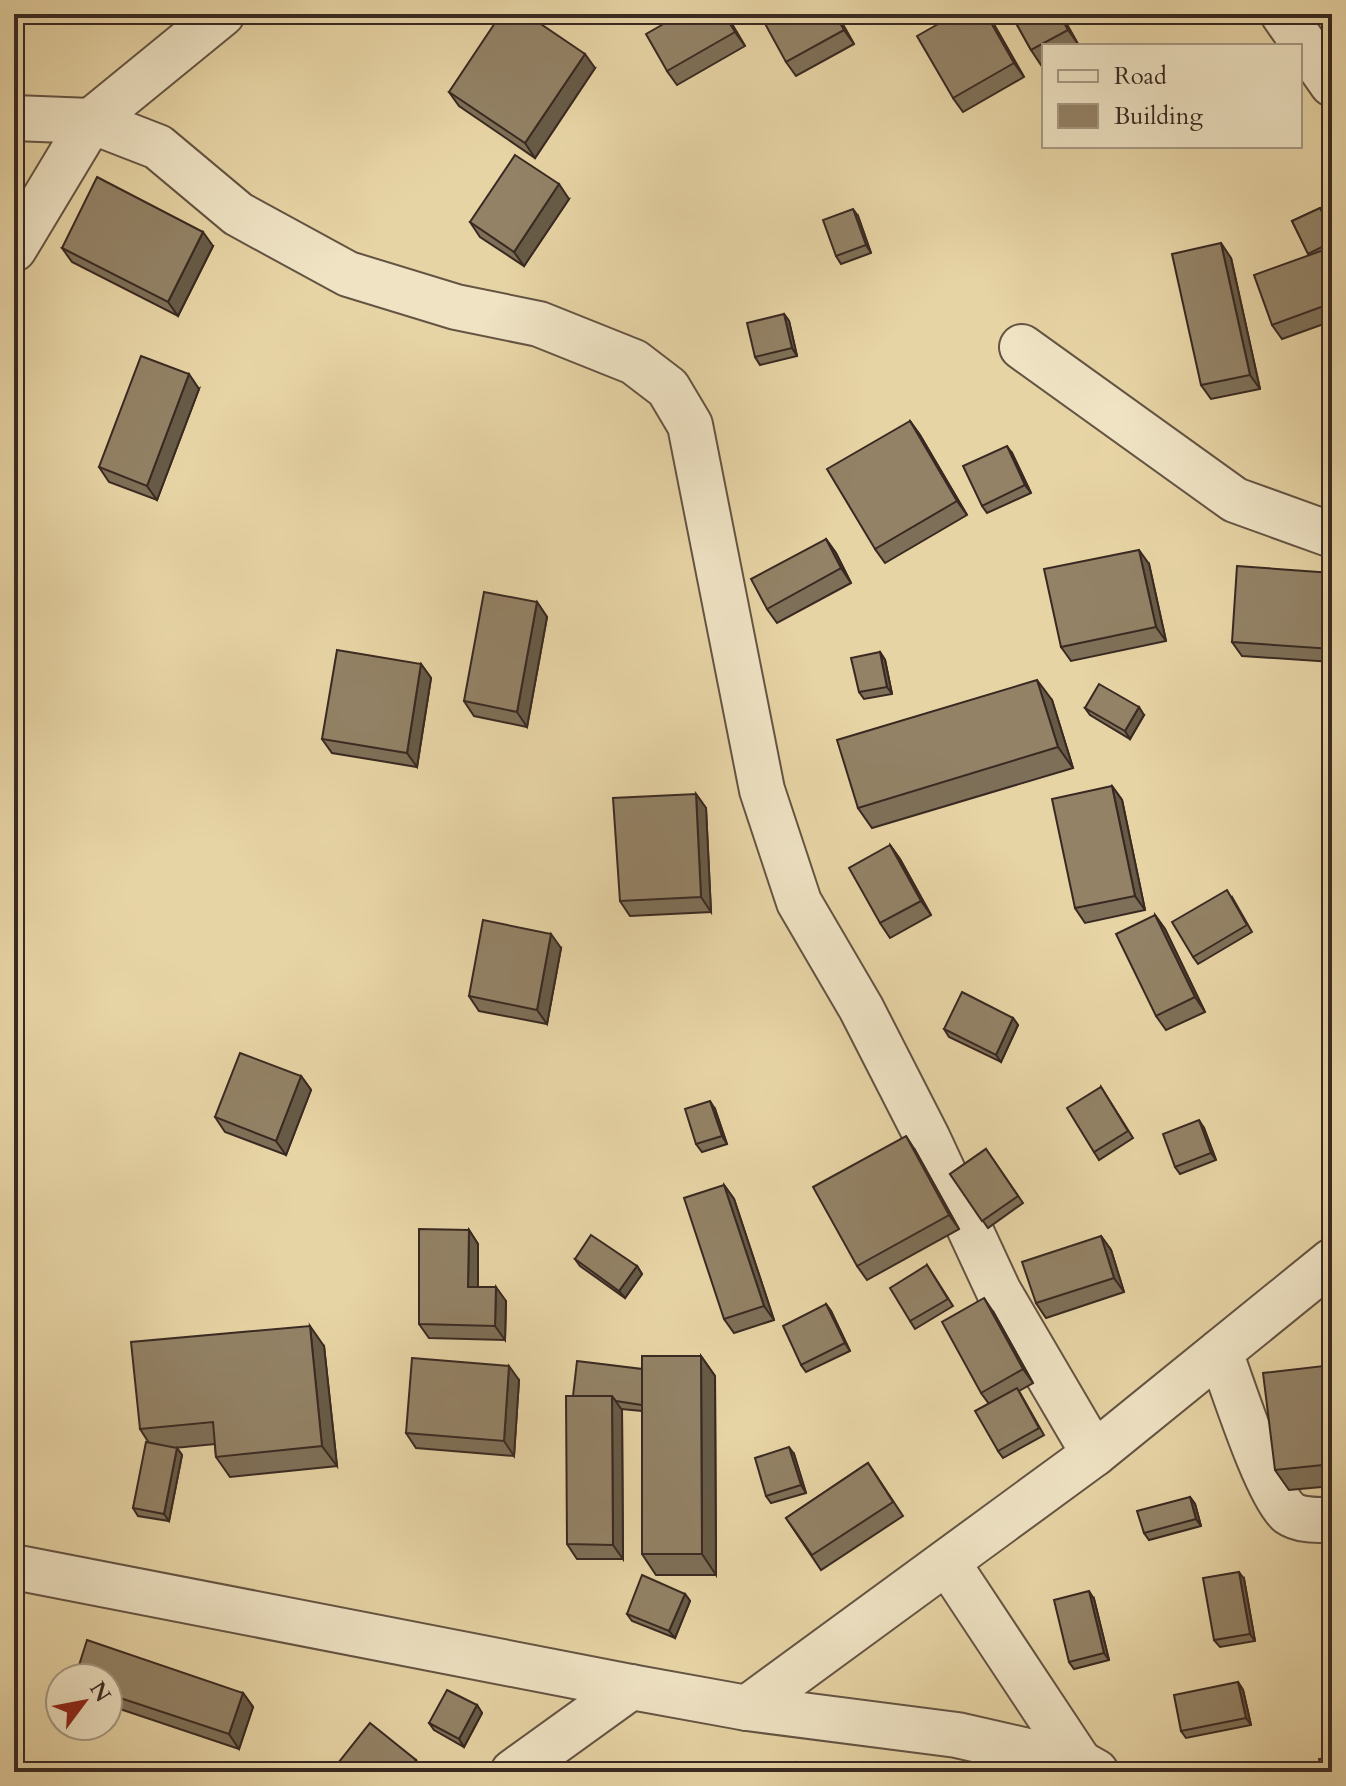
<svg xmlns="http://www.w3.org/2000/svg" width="1346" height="1786" viewBox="0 0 1346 1786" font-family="Cardo,serif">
<rect width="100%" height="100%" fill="#e7d4a5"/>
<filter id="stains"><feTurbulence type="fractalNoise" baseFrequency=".0025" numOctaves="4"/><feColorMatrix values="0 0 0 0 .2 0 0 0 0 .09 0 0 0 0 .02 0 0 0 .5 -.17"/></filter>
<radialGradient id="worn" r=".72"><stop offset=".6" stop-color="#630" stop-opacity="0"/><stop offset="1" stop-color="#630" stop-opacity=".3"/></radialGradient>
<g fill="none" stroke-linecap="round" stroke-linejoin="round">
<g stroke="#645443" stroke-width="48">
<g id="minor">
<polyline points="1283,14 1332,84"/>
<polyline points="14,118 91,121 158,147 238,214 348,274 456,307 539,324 634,362 668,388 690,425 762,790 799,902 861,1008 928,1139 999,1292 1094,1454"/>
<polyline points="14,249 91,121 222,14"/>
<polyline points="1022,347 1235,500 1332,535"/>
<path d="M1220 1352C1232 1384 1267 1495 1289 1513 1300 1521 1319 1520 1332 1520"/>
<polyline points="947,1562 1080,1763"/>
<polyline points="14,1567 631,1687 747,1708 957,1735 1080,1763 1096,1772"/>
<polyline points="747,1708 1094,1454 1332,1261"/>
<polyline points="513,1772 631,1687"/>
</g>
</g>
<use href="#minor" stroke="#efe3c4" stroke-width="44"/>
</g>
<g fill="#7e7058" stroke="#392922" stroke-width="2">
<polygon points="726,14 745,46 677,85 667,71"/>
<polygon points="837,14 854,44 796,76 786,62"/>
<polygon points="988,14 1024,77 963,112 953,98"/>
<polygon points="1011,14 1061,14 1078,44 1075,46 1044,46 1044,63 1041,65 1031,50"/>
<polygon points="595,68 535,158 459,106 449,92"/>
<polygon points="569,199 524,266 480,237 470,222"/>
<polygon points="1320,208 1332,228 1332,321 1282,339 1272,325 1309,255 1292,221"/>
<polygon points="858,216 871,253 841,264 836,256"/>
<polygon points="213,246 178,316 72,262 62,248"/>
<polygon points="1231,258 1260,389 1211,399 1201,385"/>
<polygon points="784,314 789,321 797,356 760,365 755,357"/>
<polygon points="199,389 157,500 109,482 99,467"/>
<polygon points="910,421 920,435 967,515 885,563 875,549"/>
<polygon points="1012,453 1031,493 987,513 982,506"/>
<polygon points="826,539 836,553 851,583 777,623 767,609"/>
<polygon points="1149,564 1166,641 1071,661 1061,647"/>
<polygon points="1332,573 1332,662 1242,656 1232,642"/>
<polygon points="537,602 547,617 527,727 474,716 464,701"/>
<polygon points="880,652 885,660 892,694 864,699 859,692"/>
<polygon points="421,664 431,678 417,767 332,753 322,739"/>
<polygon points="1052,700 1073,768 872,828 858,808"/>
<polygon points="1085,708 1144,715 1130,739 1090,715"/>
<polygon points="1112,786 1122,800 1145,910 1085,923 1075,908"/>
<polygon points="696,794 706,808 711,912 630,916 620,901"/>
<polygon points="890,845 900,859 931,915 890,938 880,923"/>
<polygon points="1232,897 1252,932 1198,964 1193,957"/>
<polygon points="1155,915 1165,929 1205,1012 1166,1030 1156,1016"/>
<polygon points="561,948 547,1024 479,1011 469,996"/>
<polygon points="1013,1018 1018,1025 1001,1062 949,1037 944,1029"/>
<polygon points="301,1076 311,1090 286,1155 225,1132 215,1117"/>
<polygon points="1101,1087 1133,1138 1099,1160 1094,1152"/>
<polygon points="715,1109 727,1144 702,1152 696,1144"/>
<polygon points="1204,1128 1216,1160 1180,1174 1175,1167"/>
<polygon points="986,1149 1023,1203 988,1228 950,1174"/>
<polygon points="915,1150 959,1229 867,1280 857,1266"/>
<polygon points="724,1185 734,1199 774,1320 734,1333 724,1319"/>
<polygon points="469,1230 478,1244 478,1287 506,1301 505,1340 429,1338 419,1324"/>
<polygon points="1101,1236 1111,1250 1124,1292 1046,1318 1036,1303"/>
<polygon points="575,1259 637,1266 642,1274 625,1298 580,1266"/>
<polygon points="927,1265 953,1306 915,1329 910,1321"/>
<polygon points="826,1304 831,1311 850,1351 806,1372 801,1365"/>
<polygon points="994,1313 1033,1383 1019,1391 1044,1435 1003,1458 998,1451 989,1404 981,1393"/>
<polygon points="324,1346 337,1466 230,1477 216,1457 215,1444 174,1448 177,1448 182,1455 169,1521 138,1516 133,1508 149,1443 140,1429"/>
<polygon points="701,1356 715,1376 716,1575 656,1575 642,1554 642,1411 621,1409 622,1410 623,1559 577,1559 567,1544 573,1396 642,1369"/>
<polygon points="1332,1365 1332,1486 1289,1490 1275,1470"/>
<polygon points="519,1380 514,1456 416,1448 406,1433"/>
<polygon points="794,1454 806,1493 771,1503 766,1496"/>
<polygon points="868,1463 903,1516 821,1570 786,1518"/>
<polygon points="1190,1497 1195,1504 1201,1526 1149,1540 1144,1533"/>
<polygon points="1244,1579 1255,1641 1220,1647 1214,1640"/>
<polygon points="685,1594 690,1601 675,1638 632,1621 627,1614"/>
<polygon points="1094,1599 1109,1660 1074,1669 1069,1662"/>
<polygon points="108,1678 243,1693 253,1707 239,1749 108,1705"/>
<polygon points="1238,1682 1243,1690 1251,1725 1186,1738 1181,1731"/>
<polygon points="477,1705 482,1713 464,1747 434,1730 429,1723"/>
</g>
<g fill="#675b47" stroke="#392922" stroke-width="2">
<polygon points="724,14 726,14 745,46 735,32"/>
<polygon points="835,14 837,14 854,44 844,30"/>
<polygon points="986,14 988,14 1024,77 1014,63"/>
<polygon points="1059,14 1061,14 1078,44 1068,30"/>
<polygon points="585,54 595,68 535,158 525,143"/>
<polygon points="559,184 569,199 524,266 514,252"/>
<polygon points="853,209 858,216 871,253 866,245"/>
<polygon points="203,232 213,246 178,316 168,302"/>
<polygon points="1221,243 1231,258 1260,389 1250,375"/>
<polygon points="784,314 789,321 797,356 792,348"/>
<polygon points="189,374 199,389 157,500 147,486"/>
<polygon points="910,421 920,435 967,515 957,501"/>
<polygon points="1007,446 1012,453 1031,493 1025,485"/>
<polygon points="826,539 836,553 851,583 841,568"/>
<polygon points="1139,550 1149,564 1166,641 1156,627"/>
<polygon points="537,602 547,617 527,727 517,712"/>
<polygon points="880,652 885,660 892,694 887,687"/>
<polygon points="421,664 431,678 417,767 407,753"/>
<polygon points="1037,680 1052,700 1073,768 1058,747"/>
<polygon points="1139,707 1144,715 1130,739 1125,731"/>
<polygon points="1112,786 1122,800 1145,910 1135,896"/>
<polygon points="696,794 706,808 711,912 701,897"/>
<polygon points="890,845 900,859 931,915 921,901"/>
<polygon points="1155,915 1165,929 1205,1012 1195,997"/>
<polygon points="551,934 561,948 547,1024 537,1010"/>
<polygon points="1013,1018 1018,1025 1001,1062 996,1055"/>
<polygon points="301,1076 311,1090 286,1155 276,1141"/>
<polygon points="710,1101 715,1109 727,1144 722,1136"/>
<polygon points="1199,1120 1204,1128 1216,1160 1211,1153"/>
<polygon points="906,1136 915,1150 959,1229 949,1215"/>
<polygon points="724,1185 734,1199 774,1320 764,1306"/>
<polygon points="469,1230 478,1244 478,1301 468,1287"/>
<polygon points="1101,1236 1111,1250 1124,1292 1114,1278"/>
<polygon points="637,1266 642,1274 625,1298 619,1291"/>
<polygon points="496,1287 506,1301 505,1340 495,1326"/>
<polygon points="984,1298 994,1313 1033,1383 1023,1369"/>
<polygon points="826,1304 831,1311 850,1351 845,1343"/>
<polygon points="310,1326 324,1346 337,1466 322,1446"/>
<polygon points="701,1356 715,1376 716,1575 702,1554"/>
<polygon points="509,1366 519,1380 514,1456 504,1441"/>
<polygon points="612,1396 622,1410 623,1559 613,1545"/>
<polygon points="789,1447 794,1454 806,1493 801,1485"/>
<polygon points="177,1448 182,1455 169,1521 164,1514"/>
<polygon points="1190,1497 1195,1504 1201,1526 1196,1519"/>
<polygon points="1239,1572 1244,1579 1255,1641 1250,1634"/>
<polygon points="1089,1591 1094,1599 1109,1660 1104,1653"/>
<polygon points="685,1594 690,1601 675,1638 669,1631"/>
<polygon points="1238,1682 1243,1690 1251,1725 1246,1718"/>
<polygon points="243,1693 253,1707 239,1749 229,1734"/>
<polygon points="477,1705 482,1713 464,1747 459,1739"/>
<polygon points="416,1760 425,1772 407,1772"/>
</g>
<g fill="#938266" stroke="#392922" stroke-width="2">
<polygon points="501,14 526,14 585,54 525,143 449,92"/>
<polygon points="681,14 724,14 735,32 667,71 646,34"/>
<polygon points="773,14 835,14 844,30 786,62 763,20"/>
<polygon points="956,14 986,14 1014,63 953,98 917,36"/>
<polygon points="1011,14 1059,14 1068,30 1031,50"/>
<polygon points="515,155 559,184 514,252 470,222"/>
<polygon points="97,177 203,232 168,302 62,248"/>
<polygon points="1320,208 1332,231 1332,242 1308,254 1292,221"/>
<polygon points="853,209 866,245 836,256 823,220"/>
<polygon points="1221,243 1250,375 1201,385 1172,254"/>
<polygon points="1332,247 1332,303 1272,325 1254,275"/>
<polygon points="784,314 792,348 755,357 747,323"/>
<polygon points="141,356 189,374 147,486 99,467"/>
<polygon points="910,421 957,501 875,549 827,469"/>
<polygon points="1007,446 1025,485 982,506 963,466"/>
<polygon points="826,539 841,568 767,609 751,579"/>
<polygon points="1139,550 1156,627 1061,647 1044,569"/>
<polygon points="1237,566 1332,573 1332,649 1232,642"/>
<polygon points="484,592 537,602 517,712 464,701"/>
<polygon points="337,650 421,664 407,753 322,739"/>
<polygon points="880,652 887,687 859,692 851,658"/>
<polygon points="1037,680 1058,747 858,808 837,740"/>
<polygon points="1099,684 1139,707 1125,731 1085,708"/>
<polygon points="1112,786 1135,896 1075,908 1052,799"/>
<polygon points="696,794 701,897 620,901 613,798"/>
<polygon points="890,845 921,901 880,923 849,868"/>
<polygon points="1227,890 1247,925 1193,957 1172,922"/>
<polygon points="1155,915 1195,997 1156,1016 1116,934"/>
<polygon points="483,920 551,934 537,1010 469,996"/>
<polygon points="962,992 1013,1018 996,1055 944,1029"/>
<polygon points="240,1053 301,1076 276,1141 215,1117"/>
<polygon points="1101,1087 1128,1131 1094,1152 1067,1108"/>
<polygon points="710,1101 722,1136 696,1144 685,1109"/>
<polygon points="1199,1120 1211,1153 1175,1167 1163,1134"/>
<polygon points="906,1136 949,1215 857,1266 813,1187"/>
<polygon points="986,1149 1018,1196 982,1221 950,1174"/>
<polygon points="724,1185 764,1306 724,1319 684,1198"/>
<polygon points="419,1229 469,1230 468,1287 496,1287 495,1326 419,1324"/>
<polygon points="591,1235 637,1266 619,1291 575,1259"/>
<polygon points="1101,1236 1114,1278 1036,1303 1022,1262"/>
<polygon points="927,1265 948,1299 910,1321 890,1288"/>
<polygon points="984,1298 1023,1369 981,1393 942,1322"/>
<polygon points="826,1304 845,1343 801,1365 783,1326"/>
<polygon points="310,1326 322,1446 216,1457 213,1422 140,1429 131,1342"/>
<polygon points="642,1356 701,1356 702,1554 642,1554"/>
<polygon points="412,1358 509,1366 504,1441 406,1433"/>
<polygon points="577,1361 642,1369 642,1405 616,1401 612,1396 573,1396"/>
<polygon points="1332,1365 1332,1464 1275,1470 1263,1373"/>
<polygon points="1017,1388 1039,1428 998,1451 975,1411"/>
<polygon points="566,1396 612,1396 613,1545 567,1544"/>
<polygon points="146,1442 177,1448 164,1514 133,1508"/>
<polygon points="789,1447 801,1485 766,1496 755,1458"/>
<polygon points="868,1463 893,1502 812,1555 786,1518"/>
<polygon points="1190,1497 1196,1519 1144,1533 1137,1511"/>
<polygon points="1239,1572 1250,1634 1214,1640 1203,1578"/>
<polygon points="642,1575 685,1594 669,1631 627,1614"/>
<polygon points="1089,1591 1104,1653 1069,1662 1054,1600"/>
<polygon points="87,1640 243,1693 229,1734 108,1694 108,1678 75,1678"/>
<polygon points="1238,1682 1246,1718 1181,1731 1174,1695"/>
<polygon points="447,1690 477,1705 459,1739 429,1723"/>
<polygon points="370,1723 416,1760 407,1772 331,1772"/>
<polygon points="1332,1757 1332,1772 1322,1772 1319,1759"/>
<polygon points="795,1762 797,1772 756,1772"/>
</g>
<rect width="1346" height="1786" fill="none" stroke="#e7d4a5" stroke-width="48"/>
<rect x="16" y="16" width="1314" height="1754" fill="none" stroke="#392922" stroke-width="4"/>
<rect x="24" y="24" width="1298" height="1738" fill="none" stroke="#392922" stroke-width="2"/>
<rect x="1042" y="44" width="260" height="104" fill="#efe3c4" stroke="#a69983" stroke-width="2"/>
<rect x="1058" y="70" width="40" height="12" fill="#efe3c4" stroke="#a69983" stroke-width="2"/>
<text x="1114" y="84" font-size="24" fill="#392922">Road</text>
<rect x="1058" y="104" width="40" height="24" fill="#938266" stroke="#a69983" stroke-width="2"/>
<text x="1114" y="124" font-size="24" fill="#392922">Building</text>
<g transform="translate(84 1702) rotate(58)"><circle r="38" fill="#efe3c4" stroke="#a69983" stroke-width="2"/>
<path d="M0-6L14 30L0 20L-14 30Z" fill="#8f2418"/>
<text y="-12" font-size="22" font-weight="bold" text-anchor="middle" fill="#392922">N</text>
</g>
<rect width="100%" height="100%" filter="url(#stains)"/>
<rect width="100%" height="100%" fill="url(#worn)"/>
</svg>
